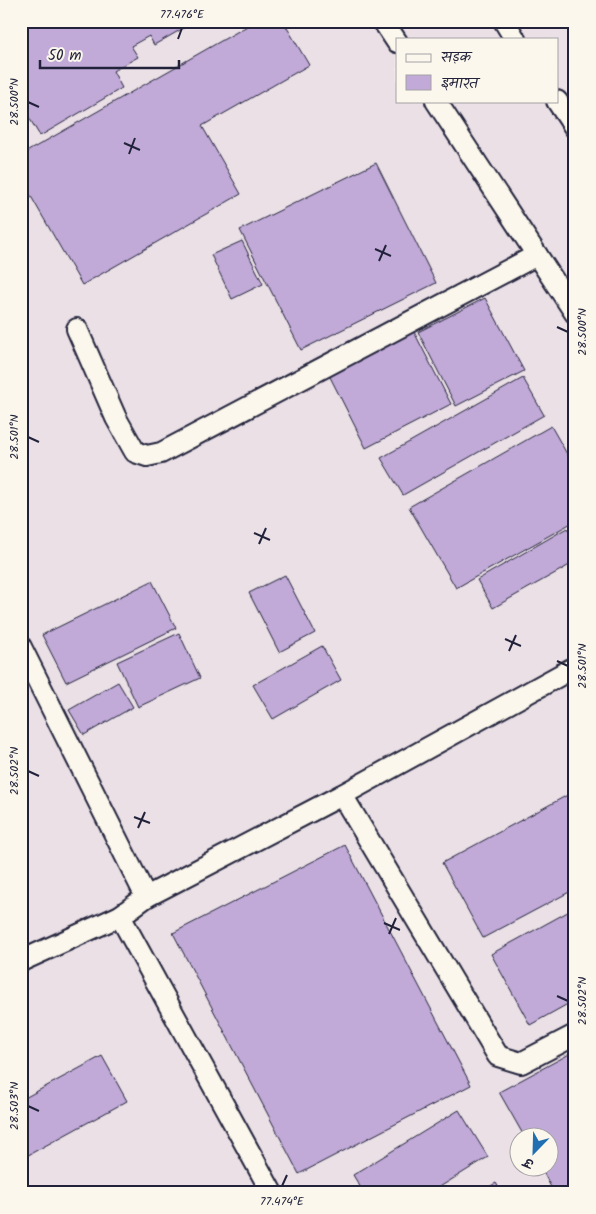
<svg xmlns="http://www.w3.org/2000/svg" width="596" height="1214" viewBox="0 0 596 1214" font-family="Kalam,'Playpen Sans Deva',sans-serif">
<rect width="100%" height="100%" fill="#fbf7ec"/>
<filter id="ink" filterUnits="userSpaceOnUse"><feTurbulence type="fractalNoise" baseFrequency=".02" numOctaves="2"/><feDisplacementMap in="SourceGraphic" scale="10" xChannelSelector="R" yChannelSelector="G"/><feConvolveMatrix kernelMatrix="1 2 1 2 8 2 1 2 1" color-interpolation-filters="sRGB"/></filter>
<g filter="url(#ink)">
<path fill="#eae0e6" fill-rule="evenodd" d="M21 21H575V1193H21ZM397 39H557V101H397ZM518 1136H548V1166H518Z"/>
<g fill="#c1aad8" stroke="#22223b">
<polygon points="21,21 196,21 154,45 149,36 131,46 138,57 113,71 122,88 40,136 21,104"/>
<polygon points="256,21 283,21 309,65 202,126 241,194 82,285 21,179 21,155"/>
<polygon points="376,163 436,283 301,350 240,230"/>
<polygon points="242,241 263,284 232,299 211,255"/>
<polygon points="485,298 524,371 456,406 418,332"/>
<polygon points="413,330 451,404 366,448 328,373"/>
<polygon points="523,378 544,415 403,495 381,458"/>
<polygon points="551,426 575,468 575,521 456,588 409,507"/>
<polygon points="567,528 575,541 575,562 493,608 477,580"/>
<polygon points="285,575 315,633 279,652 249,593"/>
<polygon points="152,581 176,628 66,682 42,635"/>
<polygon points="179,633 200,678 138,707 117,662"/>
<polygon points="322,646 341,680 273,719 253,685"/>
<polygon points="118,682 133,707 84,735 69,710"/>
<polygon points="575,791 575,889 483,938 442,863"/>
<polygon points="345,845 471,1085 299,1174 173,933"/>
<polygon points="575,908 575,1000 530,1025 491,954"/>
<polygon points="575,1051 575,1188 566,1193 554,1193 540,1166 548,1166 548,1136 524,1136 499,1092"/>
<polygon points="102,1056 127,1101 21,1159 21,1100"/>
<polygon points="459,1110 488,1157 430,1193 364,1193 353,1175"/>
<polygon points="496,1183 502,1193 478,1193"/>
</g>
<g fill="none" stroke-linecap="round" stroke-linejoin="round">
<g stroke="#22223b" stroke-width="24">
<g id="minor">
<polyline points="383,21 397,42"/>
<polyline points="504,21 515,39"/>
<polyline points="436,101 575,313"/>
<polyline points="557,101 575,128"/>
<polyline points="77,329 116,418 135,452 147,456 161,453 537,255"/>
<polyline points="21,647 146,897"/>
<polyline points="342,795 498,1056 521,1063 575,1035"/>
<polyline points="120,916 272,1193"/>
<polyline points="21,961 120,916 146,897 342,795 575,667"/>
</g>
</g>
<use href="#minor" stroke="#fbf7ec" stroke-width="20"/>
</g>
</g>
<path fill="none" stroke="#22223b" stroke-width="2" d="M178 39 182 28M28 102 39 107M124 143 140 150M129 154 135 138M375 249 391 256M379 261 386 245M557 327 568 332M28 437 39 442M254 533 270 540M259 544 266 528M505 639 521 646M509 651 516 635M557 661 568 666M28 771 39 776M134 817 150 823M138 828 145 812M384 923 400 930M389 934 396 918M557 996 568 1001M28 1106 39 1111M282 1186 287 1175"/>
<rect width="596" height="1214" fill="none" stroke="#fbf7ec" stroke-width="55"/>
<rect x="396" y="38" width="162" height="65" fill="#fbf7ec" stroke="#a4a2a5"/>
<rect x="406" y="54" width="25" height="8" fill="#fbf7ec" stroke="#a4a2a5"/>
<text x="441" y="62" font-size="15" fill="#22223b">सड़क</text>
<rect x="406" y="75" width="25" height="15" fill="#c1aad8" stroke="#a4a2a5"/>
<text x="441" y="88" font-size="15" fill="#22223b">इमारत</text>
<g transform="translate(534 1152) rotate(203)"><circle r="24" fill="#fbf7ec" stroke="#a4a2a5"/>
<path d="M0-4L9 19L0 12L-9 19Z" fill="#1f6fb2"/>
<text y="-8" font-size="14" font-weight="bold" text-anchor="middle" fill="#22223b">उ</text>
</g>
<path d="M40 60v8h139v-8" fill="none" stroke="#22223b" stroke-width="2.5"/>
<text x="48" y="60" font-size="15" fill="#22223b" stroke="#fbf7ec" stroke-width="4" paint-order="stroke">50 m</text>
<rect x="28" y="28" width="540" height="1158" fill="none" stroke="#22223b" stroke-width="2"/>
<g font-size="12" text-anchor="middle" fill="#22223b">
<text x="182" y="18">77.476°E</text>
<text transform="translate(14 102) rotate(-90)" y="4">28.500°N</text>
<text transform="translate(582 332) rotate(-90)" y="4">28.500°N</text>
<text transform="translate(14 437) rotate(-90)" y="4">28.501°N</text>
<text transform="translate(582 666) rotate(-90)" y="4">28.501°N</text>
<text transform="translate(14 771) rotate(-90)" y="4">28.502°N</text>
<text transform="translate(582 1001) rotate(-90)" y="4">28.502°N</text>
<text transform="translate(14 1106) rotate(-90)" y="4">28.503°N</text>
<text x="282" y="1205">77.474°E</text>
</g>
</svg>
